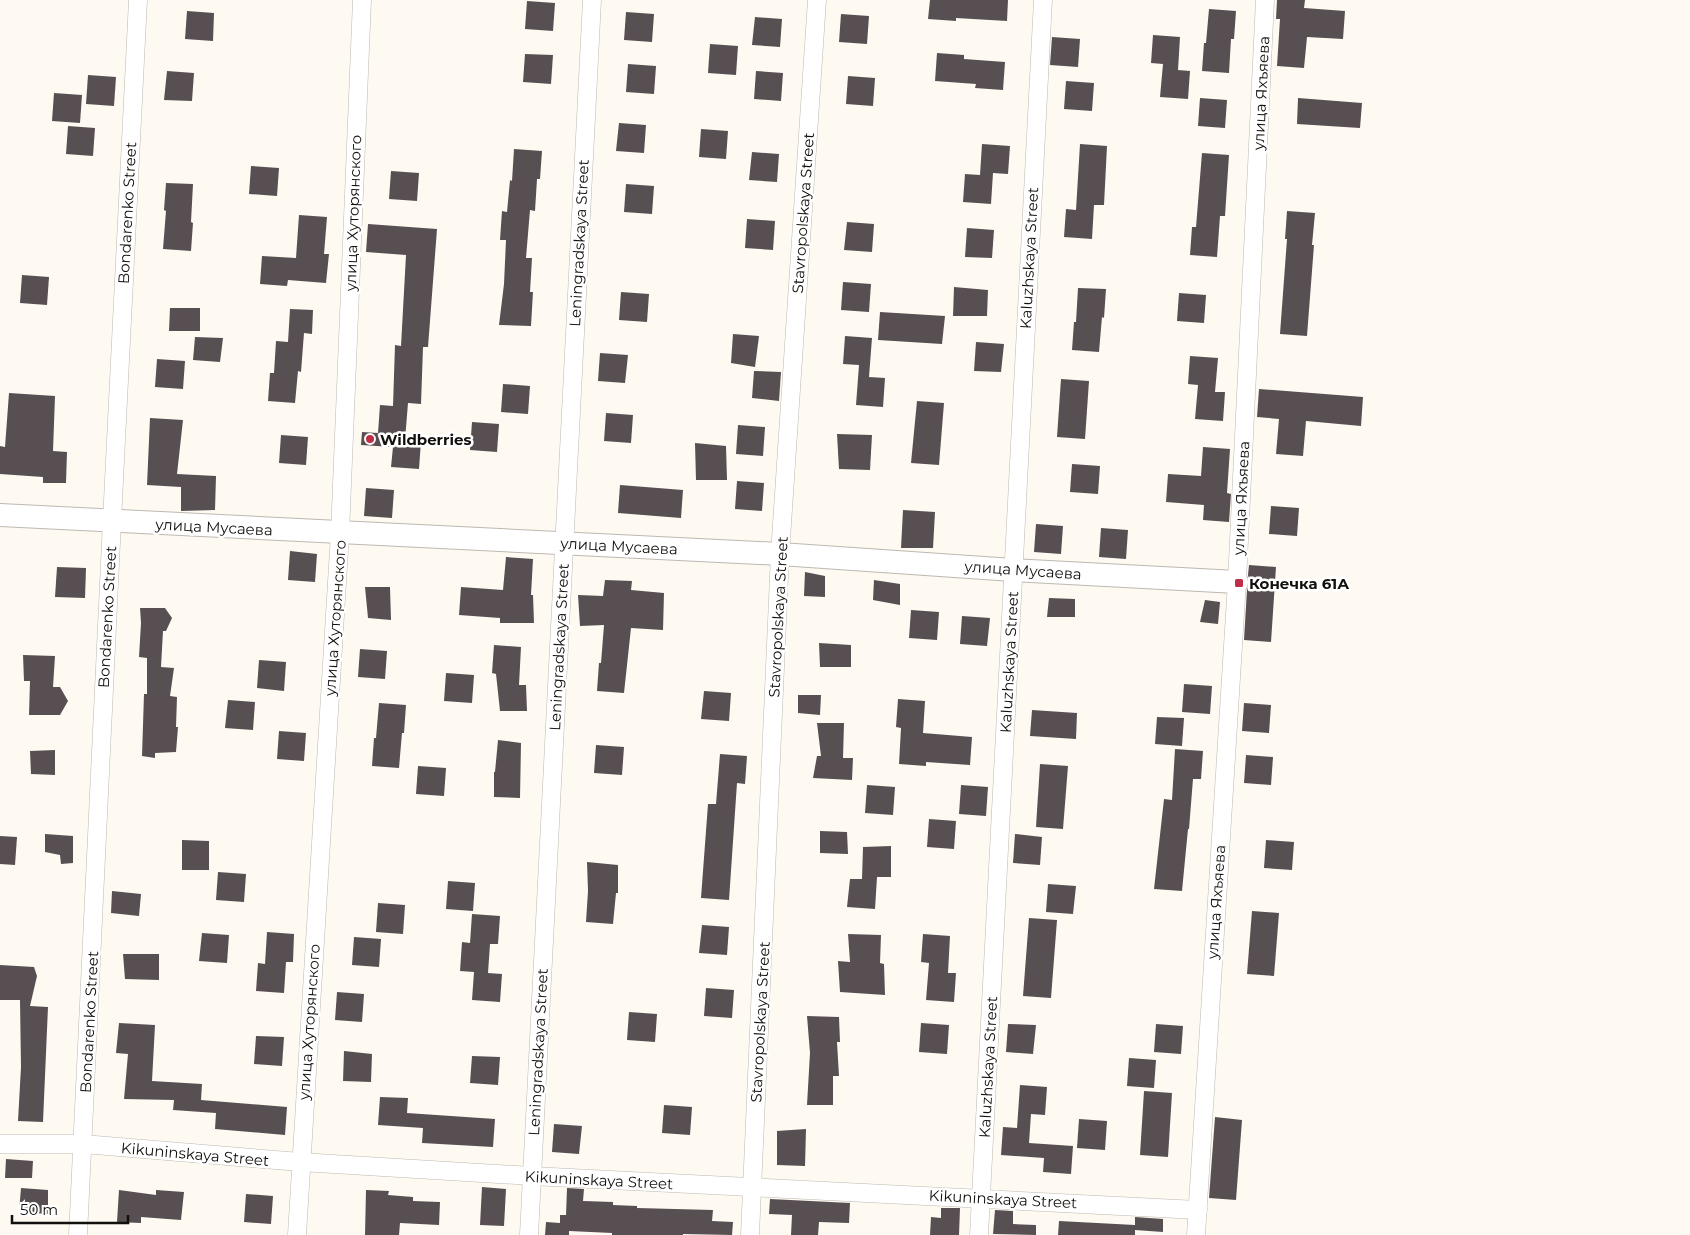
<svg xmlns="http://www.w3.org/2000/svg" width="1690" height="1235" viewBox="0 0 1690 1235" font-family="Montserrat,sans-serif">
<rect width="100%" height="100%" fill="#fefaf2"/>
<g fill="#584f52">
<polygon points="930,0 1008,0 1007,21 956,18 956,21 928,19"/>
<polygon points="1277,0 1305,0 1304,8 1345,11 1343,39 1307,37 1304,68 1277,66 1280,19 1276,19"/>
<polygon points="527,1 555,3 553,31 525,29"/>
<polygon points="1209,9 1236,11 1234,39 1231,39 1229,73 1202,71 1204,43 1206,43"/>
<polygon points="187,11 214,13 213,41 185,39"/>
<polygon points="626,12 654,14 652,42 624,40"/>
<polygon points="841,14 869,16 867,44 839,42"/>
<polygon points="755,17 782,19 780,47 752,45"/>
<polygon points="1153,35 1180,37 1178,70 1190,71 1188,99 1160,97 1163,64 1151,63"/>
<polygon points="1052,37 1080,39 1078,67 1050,65"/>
<polygon points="710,44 738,46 736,75 708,73"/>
<polygon points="937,53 964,55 964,59 1005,62 1003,90 975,88 976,84 935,81"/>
<polygon points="525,54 553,55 551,84 523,82"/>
<polygon points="628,64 656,66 654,94 626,92"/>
<polygon points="167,71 194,73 192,101 164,100"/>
<polygon points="756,71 783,73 781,101 754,99"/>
<polygon points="88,75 116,77 114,106 86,104"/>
<polygon points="848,76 875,78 873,106 846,104"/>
<polygon points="1066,81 1094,83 1092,111 1064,109"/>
<polygon points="54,93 82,95 80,123 52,121"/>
<polygon points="1200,98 1227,100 1225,128 1198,126"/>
<polygon points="1298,98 1362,103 1360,128 1297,124"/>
<polygon points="619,123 646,125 644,153 616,151"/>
<polygon points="68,126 95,128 93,156 66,154"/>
<polygon points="701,129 728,131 726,159 699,157"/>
<polygon points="982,144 1010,146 1008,174 993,173 991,204 963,202 965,174 980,175"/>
<polygon points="1080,144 1107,146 1104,205 1094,205 1092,239 1064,237 1066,209 1076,210"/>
<polygon points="514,149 542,151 540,179 537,179 535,211 530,210 526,258 532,258 530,292 533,292 531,326 499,325 504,284 506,240 500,240 502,211 507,212 510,180 512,181"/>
<polygon points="752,152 779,154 777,182 749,180"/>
<polygon points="1202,153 1229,155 1225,216 1220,216 1217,257 1190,255 1192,227 1196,227"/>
<polygon points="251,166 279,168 277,196 249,194"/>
<polygon points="391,171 419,173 417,201 389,199"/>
<polygon points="166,183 193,184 191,222 193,223 191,251 163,249 166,211 164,210"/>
<polygon points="626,184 654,186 652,214 624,212"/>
<polygon points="1287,211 1315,213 1312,245 1314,245 1307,336 1280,334 1287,239 1285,239"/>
<polygon points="299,215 327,217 324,254 329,254 326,283 288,280 287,286 260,284 262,256 296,258"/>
<polygon points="747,219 775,221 773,250 745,248"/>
<polygon points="847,222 874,224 872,252 844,250"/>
<polygon points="368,224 437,229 428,347 423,347 421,404 408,403 405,440 421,441 419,469 391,467 393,447 361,445 362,432 378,433 380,405 393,406 395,345 401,346 406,255 366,252"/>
<polygon points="967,228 994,230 992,258 965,257"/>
<polygon points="22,275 49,277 47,305 20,303"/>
<polygon points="843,282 871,284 869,312 841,310"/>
<polygon points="954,287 988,290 987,316 953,316"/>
<polygon points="1078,288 1106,289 1104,318 1102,317 1099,352 1072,350 1074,322 1076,322"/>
<polygon points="621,292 649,294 647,322 619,320"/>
<polygon points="1179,293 1206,295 1204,323 1177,321"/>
<polygon points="170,308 200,308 200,331 169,331"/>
<polygon points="290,309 313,310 312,334 304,333 301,372 298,371 295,403 268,401 270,373 274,373 276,341 288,342"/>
<polygon points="880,312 945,316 942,344 878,340"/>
<polygon points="733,334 759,336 755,367 731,363"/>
<polygon points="845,336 872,338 869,377 885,378 883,407 856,405 859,365 843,364"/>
<polygon points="195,337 223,338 220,362 193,360"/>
<polygon points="976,342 1004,344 1001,372 974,371"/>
<polygon points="600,353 628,355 625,383 598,381"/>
<polygon points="1190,356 1218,358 1215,392 1225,392 1223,421 1195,419 1198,385 1188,384"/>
<polygon points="157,359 185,361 183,389 155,387"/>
<polygon points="754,371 781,372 779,401 752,398"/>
<polygon points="1061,379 1089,381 1085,439 1057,437"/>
<polygon points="503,384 530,386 528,414 501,412"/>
<polygon points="1259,389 1363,397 1361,426 1306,421 1303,456 1276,454 1279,419 1257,417"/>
<polygon points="9,393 55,396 53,451 67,452 66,483 43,483 43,477 0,474 0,446 5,447"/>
<polygon points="917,401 944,403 939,465 911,463"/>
<polygon points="606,413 633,415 631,443 604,441"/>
<polygon points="150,418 183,420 177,474 216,476 215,510 181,511 181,487 147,485"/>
<polygon points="472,422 499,424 497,452 470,450"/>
<polygon points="738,425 765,427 763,456 736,454"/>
<polygon points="837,434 872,435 870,470 839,469"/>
<polygon points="281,435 308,437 306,465 279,463"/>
<polygon points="695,443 726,446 727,480 696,480"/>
<polygon points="1203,447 1230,449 1227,493 1231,494 1229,522 1203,520 1204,505 1166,502 1168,474 1201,476"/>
<polygon points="1072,464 1100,466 1098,494 1070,492"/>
<polygon points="737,481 764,483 762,511 735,509"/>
<polygon points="620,485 683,490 681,518 618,513"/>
<polygon points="366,488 394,490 392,518 364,516"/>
<polygon points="1271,506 1299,508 1297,536 1269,534"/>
<polygon points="903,510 935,512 933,548 901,548"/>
<polygon points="1036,524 1063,526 1061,554 1034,552"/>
<polygon points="1101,528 1128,530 1126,559 1099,557"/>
<polygon points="290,551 317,554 315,582 288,580"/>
<polygon points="506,557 533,559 531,595 533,595 534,623 500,623 500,618 459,615 461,587 503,590"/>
<polygon points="1249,565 1276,567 1271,642 1244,640 1247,590 1250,583 1248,575"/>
<polygon points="57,567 86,568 85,598 55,597"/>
<polygon points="805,572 825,576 825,597 804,596"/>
<polygon points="605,580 632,581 631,590 664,593 663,630 631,628 624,693 597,691 599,663 601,663 604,625 580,626 578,595 603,596"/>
<polygon points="874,580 900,584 900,605 873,600"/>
<polygon points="365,587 390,587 391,620 368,618"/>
<polygon points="1049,598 1075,599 1075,617 1047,617"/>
<polygon points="1205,600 1220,602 1218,624 1200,622"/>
<polygon points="140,608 165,608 172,618 166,631 163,631 161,667 174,668 170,696 177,697 176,727 178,727 176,752 155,753 155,758 142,756 144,694 147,694 147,658 139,657 141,623"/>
<polygon points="911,610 939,612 937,640 909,638"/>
<polygon points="962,616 990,618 987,646 960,644"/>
<polygon points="819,643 851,645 851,667 820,667"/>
<polygon points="494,645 521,647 519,685 526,685 527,711 500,711 496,674 492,673"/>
<polygon points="360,649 387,651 385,679 358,677"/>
<polygon points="23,655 55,656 53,687 60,687 68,701 60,715 29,715 30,681 24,681"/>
<polygon points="259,660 286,662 284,691 257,688"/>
<polygon points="446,673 474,675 472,703 444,701"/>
<polygon points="1184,684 1212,686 1210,714 1182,712"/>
<polygon points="704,691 731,693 729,721 701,719"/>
<polygon points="798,695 821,695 820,715 798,713"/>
<polygon points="898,699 925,701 923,733 972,737 970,765 926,762 926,766 899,764 901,728 896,727"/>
<polygon points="228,700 255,702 253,730 225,728"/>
<polygon points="379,703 406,705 404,733 402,733 399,768 372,766 374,738 376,738"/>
<polygon points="1244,703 1271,705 1269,733 1242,731"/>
<polygon points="1032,710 1077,713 1076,739 1030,736"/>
<polygon points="1157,717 1184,718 1182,746 1155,744"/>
<polygon points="817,723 844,723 843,758 853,758 852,780 813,778 817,756 821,756"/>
<polygon points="279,731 306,733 304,761 277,759"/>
<polygon points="498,740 521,743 520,798 494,797 494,772 495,772"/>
<polygon points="596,745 624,747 622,775 594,773"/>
<polygon points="1175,749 1203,751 1201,779 1193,779 1189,829 1188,829 1182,891 1154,889 1164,799 1172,800"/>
<polygon points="55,750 55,775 31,774 30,751"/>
<polygon points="720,754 747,756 745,784 737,783 729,900 701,898 708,804 716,804"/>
<polygon points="1246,755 1273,757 1271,785 1244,783"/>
<polygon points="1040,764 1068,766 1063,829 1036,827"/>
<polygon points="418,766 446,768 444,796 416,794"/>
<polygon points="867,785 895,787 893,815 865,813"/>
<polygon points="961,785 988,787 986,816 959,814"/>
<polygon points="929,819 956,821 954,849 927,847"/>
<polygon points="820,831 847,832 848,854 820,853"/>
<polygon points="45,834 73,836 73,863 61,864 60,855 45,852"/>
<polygon points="1015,834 1042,837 1040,865 1013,863"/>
<polygon points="0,836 17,837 15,865 0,864"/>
<polygon points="182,840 209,841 209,870 182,870"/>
<polygon points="1266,840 1294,842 1292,870 1264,868"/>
<polygon points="891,846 891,877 877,877 875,909 847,907 850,879 862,879 863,847"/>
<polygon points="587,862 618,865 618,893 616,893 613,924 586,922 588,891"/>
<polygon points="218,872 246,874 244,902 216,900"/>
<polygon points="448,881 475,883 473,911 446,909"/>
<polygon points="1048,884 1076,886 1073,914 1046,912"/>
<polygon points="112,891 141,894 139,916 111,913"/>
<polygon points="378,903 405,905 403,934 376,932"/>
<polygon points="1252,911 1279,913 1274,976 1247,974"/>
<polygon points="472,914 500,916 498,944 490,944 488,973 502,974 500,1002 472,1000 474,972 460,971 462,942 470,943"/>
<polygon points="1029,918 1057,920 1051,998 1023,996"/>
<polygon points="702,925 729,927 727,955 699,953"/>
<polygon points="267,932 294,934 293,962 286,962 284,993 256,991 258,963 265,964"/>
<polygon points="202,933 229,935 227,963 199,961"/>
<polygon points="848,934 881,935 880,963 884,964 885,995 840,992 838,961 850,962"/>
<polygon points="923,934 950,936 948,973 956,973 954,1002 926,1000 929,963 921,962"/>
<polygon points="354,937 381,939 379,967 352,965"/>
<polygon points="123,954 159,954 159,980 125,979"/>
<polygon points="0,965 34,967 37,976 30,1006 48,1007 43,1122 18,1121 21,1067 20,1000 0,1000"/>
<polygon points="706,988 734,990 732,1018 704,1016"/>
<polygon points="337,992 364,994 362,1022 335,1020"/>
<polygon points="629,1012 657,1014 655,1042 627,1040"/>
<polygon points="807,1016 839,1017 840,1042 837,1042 839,1076 833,1076 833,1105 807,1105 810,1053"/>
<polygon points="119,1023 155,1025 152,1081 202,1084 201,1100 287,1107 285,1135 215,1129 216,1113 173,1110 174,1100 124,1099 128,1054 116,1053"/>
<polygon points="921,1023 949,1025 947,1054 919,1052"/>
<polygon points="1008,1024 1036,1025 1033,1054 1006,1052"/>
<polygon points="1156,1024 1183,1026 1181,1054 1154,1052"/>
<polygon points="256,1036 284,1037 282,1066 254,1064"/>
<polygon points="344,1051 372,1054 371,1082 343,1081"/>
<polygon points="472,1056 500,1057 498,1085 470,1083"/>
<polygon points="1129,1058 1156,1060 1154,1088 1127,1086"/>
<polygon points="1020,1085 1047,1087 1045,1115 1031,1114 1029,1143 1073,1146 1071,1174 1043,1172 1044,1158 1001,1155 1003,1127 1017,1128"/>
<polygon points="1144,1091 1172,1093 1168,1157 1140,1155"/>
<polygon points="380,1097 408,1098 407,1113 495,1119 493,1147 422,1143 423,1128 378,1125"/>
<polygon points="664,1105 692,1107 690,1135 662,1133"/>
<polygon points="1215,1117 1242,1120 1236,1200 1209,1198"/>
<polygon points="1079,1119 1107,1121 1105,1150 1077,1148"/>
<polygon points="554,1124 582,1126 579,1154 552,1152"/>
<polygon points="806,1129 805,1166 777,1165 777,1131"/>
<polygon points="6,1159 33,1161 32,1178 5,1178"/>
<polygon points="482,1187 506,1189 504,1226 480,1225"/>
<polygon points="21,1188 48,1190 48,1214 19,1212"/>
<polygon points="567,1188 584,1189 583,1201 613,1202 613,1205 637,1206 637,1208 713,1210 712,1221 733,1222 732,1235 683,1234 683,1235 612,1235 612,1233 569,1231 569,1235 545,1235 546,1222 560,1223 560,1215 566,1215"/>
<polygon points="119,1190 156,1195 156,1190 184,1192 181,1220 141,1217 141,1223 117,1222"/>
<polygon points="366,1190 389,1191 388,1195 413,1197 413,1201 440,1202 439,1225 400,1223 399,1235 365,1235"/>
<polygon points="246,1194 273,1196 271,1224 244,1222"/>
<polygon points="770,1199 850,1203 849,1223 819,1222 818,1235 791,1235 792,1215 769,1214"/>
<polygon points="941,1208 960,1208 959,1235 930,1235 931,1217 941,1218"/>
<polygon points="995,1210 1013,1211 1013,1224 1036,1225 1036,1235 993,1234"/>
<polygon points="1135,1217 1163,1219 1163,1232 1135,1230 1135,1235 1058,1235 1059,1221 1135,1225"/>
</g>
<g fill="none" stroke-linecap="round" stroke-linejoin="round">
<g stroke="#bdb8b1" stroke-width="19">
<g id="minor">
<polyline points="0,1144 83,1144 300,1162 532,1176 1198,1210"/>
<polyline points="78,1235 112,521 138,0"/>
<polyline points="297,1235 340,533 362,0"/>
<polyline points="529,1235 592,0"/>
<polyline points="750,1235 780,554 817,0"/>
<polyline points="979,1235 1043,0"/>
<polyline points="1196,1235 1237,582 1265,0"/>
</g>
</g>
<g stroke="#bdb8b1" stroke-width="24">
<polyline id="tertiary" points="0,515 780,554 1013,570 1237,582"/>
</g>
<use href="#minor" stroke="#fff" stroke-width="18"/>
<use href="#tertiary" stroke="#fff" stroke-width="22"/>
</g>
<g fill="#bf2e46" stroke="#fff" stroke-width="2">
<circle cx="370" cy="439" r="5"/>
<rect x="1234" y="578" width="10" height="10" rx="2.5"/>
</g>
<g text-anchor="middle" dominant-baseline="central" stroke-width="5" stroke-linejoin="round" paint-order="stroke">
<g font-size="15" fill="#11100d" stroke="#fff">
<text transform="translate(1261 93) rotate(-87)">улица Яхъяева</text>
<text transform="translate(127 213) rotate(-87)">Bondarenko Street</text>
<text transform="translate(353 213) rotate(-88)">улица Хуторянского</text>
<text transform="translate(803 213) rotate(-86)">Stavropolskaya Street</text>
<text transform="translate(579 243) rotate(-87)">Leningradskaya Street</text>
<text transform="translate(1029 258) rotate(-87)">Kaluzhskaya Street</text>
<text transform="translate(1241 498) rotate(-87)">улица Яхъяева</text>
<text transform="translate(214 527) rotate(3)">улица Мусаева</text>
<text transform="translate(619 546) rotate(3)">улица Мусаева</text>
<text transform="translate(1023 570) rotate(4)">улица Мусаева</text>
<text transform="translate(107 617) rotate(-87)">Bondarenko Street</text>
<text transform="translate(778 617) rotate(-87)">Stavropolskaya Street</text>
<text transform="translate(335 618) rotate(-86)">улица Хуторянского</text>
<text transform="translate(559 647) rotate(-87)">Leningradskaya Street</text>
<text transform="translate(1009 662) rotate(-87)">Kaluzhskaya Street</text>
<text transform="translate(1216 902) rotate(-86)">улица Яхъяева</text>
<text transform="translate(89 1022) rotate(-87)">Bondarenko Street</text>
<text transform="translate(309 1022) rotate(-86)">улица Хуторянского</text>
<text transform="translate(760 1022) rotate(-87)">Stavropolskaya Street</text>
<text transform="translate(538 1052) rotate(-87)">Leningradskaya Street</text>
<text transform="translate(988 1067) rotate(-87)">Kaluzhskaya Street</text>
<text transform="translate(195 1154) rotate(5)">Kikuninskaya Street</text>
<text transform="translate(599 1180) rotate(3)">Kikuninskaya Street</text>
<text transform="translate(1003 1199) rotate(3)">Kikuninskaya Street</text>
</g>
<g font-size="15" font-weight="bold" fill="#11100d" stroke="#fff" text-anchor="start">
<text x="380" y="439">Wildberries</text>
<text x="1249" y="583">Конечка 61А</text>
</g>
</g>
<path d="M12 1215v8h116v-8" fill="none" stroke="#11100d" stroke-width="2.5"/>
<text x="20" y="1215" font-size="15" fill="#11100d" stroke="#ffffff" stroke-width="4" paint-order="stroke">50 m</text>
</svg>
